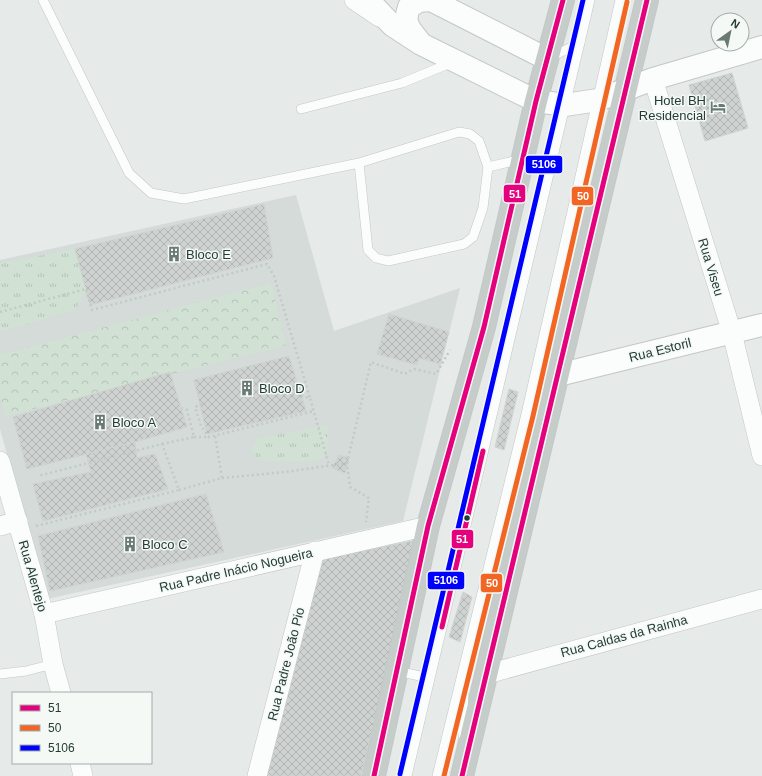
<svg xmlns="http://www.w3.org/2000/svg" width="762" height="776" viewBox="0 0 762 776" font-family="Arial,sans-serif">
<defs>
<pattern id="forest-crowns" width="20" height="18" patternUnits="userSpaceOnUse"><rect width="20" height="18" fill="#d1e2d5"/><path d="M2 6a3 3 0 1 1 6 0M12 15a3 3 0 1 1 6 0" fill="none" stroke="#b3c3b7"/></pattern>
<pattern id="park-tufts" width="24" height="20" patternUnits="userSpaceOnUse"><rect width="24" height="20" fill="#d1e2d5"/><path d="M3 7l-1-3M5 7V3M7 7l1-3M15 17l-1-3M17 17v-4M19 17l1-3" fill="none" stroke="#b3c3b7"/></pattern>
<pattern id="building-cross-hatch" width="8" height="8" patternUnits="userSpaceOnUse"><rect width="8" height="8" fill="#ced3d1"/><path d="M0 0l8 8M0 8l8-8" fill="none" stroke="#b1b6b4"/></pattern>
</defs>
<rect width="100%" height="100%" fill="#e6eae8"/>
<polygon fill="#d4dbd8" points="296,195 334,331 460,288 403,521 47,599 0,429 0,260"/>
<polygon fill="url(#forest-crowns)" points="271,283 286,345 6,416 0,398 0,355"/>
<g fill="url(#park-tufts)">
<polygon points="75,249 86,289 75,310 0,332 0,263"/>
<polygon points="328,425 328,454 317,461 263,461 256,458 252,449 258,438"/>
</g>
<g fill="url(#building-cross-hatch)" stroke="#cfd3d1">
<polygon points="732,73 748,128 705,141 689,85"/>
<polygon points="264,204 273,258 90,305 75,249"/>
<polygon points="389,314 449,332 440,364 419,358 417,365 377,354"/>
<polygon points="289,356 306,411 207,434 194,380"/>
<polygon points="170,372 187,427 135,442 27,469 13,417"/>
<polygon points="509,389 518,392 504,450 495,447"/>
<polygon points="135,442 137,458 155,454 168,489 43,521 33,484 91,472 86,454"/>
<polygon points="339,455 349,458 345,473 332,468"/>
<polygon points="206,494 224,552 50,591 38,536"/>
<polygon points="417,540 361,776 267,776 323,559"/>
<polygon points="463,592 472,597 460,642 449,637"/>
</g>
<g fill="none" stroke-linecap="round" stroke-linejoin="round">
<g stroke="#c3c7c5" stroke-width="10">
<g id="service">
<polyline points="43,0 129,173 151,193 184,199 359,163 459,132 470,134 479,141 488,167 483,208 473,237 464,244 388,261 376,258 368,250 359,163"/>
<polyline points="549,58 580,43"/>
<polyline points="301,109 402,83 453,62"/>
<polyline points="488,167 522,159"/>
<polyline points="527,413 549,386"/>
<polyline points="397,671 429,678"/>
<polyline points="0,674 26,671 53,664"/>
<polyline points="463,735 464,681"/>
<polyline points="407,776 590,0"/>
<polyline points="437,776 526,414 620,0"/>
</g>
</g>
<g stroke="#c3c7c5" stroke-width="20">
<g id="minor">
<polyline points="354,0 379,17"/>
<polyline points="653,79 732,333 762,456"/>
<polyline points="0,461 44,614 53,664 61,693"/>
<polyline points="0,526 18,521"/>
<polyline points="44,614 428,526"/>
<polyline points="487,674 762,599"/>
<polyline points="80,763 83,776"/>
<polyline points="257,776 315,551"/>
</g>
</g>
<g stroke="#c3c7c5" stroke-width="24">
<g id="tertiary">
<polyline points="368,0 392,25 421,44 536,101 565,105 598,100 653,79 762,47"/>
<polyline points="431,0 547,59"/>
<path d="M419 41C409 28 403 24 409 7L419 1 430 0"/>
<polyline points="558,375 762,325"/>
</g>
</g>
<g stroke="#c2c9c7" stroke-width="24">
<g id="trunk">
<polyline points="374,776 428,526 484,327 536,101 563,0"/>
<polyline points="462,776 647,0"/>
</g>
</g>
<g stroke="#c2cac6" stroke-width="2.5" stroke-dasharray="2 3" stroke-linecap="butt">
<polyline points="0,312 86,289 92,310 267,264 274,276 310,398"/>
<polyline points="301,396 310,398 329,465"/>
<polyline points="202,404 195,407 201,426 209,437 314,411"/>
<polyline points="194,437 209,437"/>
<polyline points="162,444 194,437 187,410 182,408"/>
<polyline points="347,463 371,362 405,374 414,369 436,374 450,350"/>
<polyline points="222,478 285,472 347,463 350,487 369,498 366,522"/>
<polyline points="179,490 222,478 215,436"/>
<polyline points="36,526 179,490 162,444 38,476"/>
</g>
<use href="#service" stroke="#fbfcfc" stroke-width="9"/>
<use href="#minor" stroke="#fbfcfc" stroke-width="19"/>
<use href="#tertiary" stroke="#fbfcfc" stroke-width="22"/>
<use href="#trunk" stroke="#c6ccca" stroke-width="22"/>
<g stroke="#f4f9f6" stroke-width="8">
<g id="bus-1">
<polyline points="442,627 483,451"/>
<polyline points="374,776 428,526 484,327 536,101 563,0"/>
<polyline points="462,776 647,0"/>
</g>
</g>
<g stroke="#f4f9f6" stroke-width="8">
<polyline id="bus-2" points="444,776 533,416 627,2"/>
</g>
<g stroke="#f4f9f6" stroke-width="8">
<polyline id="bus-3" points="400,774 583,0"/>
</g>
<use href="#bus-1" stroke="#e5007d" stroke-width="5"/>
<use href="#bus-2" stroke="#f26522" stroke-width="5"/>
<use href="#bus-3" stroke="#00f" stroke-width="5"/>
</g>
<defs>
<g id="hotel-bare" transform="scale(1.2)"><path d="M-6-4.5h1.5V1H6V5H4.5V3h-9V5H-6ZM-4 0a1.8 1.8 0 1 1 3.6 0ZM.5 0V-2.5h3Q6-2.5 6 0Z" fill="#697974" stroke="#f4f9f6" stroke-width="2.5" paint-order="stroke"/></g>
<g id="building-bare" transform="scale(1.2)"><path d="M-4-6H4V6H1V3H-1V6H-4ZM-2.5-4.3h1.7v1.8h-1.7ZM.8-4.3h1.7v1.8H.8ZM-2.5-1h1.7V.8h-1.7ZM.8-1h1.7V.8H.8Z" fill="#697974" stroke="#f4f9f6" stroke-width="2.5" paint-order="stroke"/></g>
</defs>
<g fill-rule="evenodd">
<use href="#hotel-bare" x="718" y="107"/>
<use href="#building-bare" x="174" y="254"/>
<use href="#building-bare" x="247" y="388"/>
<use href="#building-bare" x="100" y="422"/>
<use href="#building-bare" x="130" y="544"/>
</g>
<circle fill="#253c35" stroke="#f4f9f6" stroke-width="1.5" cx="467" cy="518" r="3.5"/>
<g text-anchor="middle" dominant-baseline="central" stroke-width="3" stroke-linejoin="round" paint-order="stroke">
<g font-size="13" fill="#253c35" stroke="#f4f9f6" text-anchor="start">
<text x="706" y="100" text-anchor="end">Hotel BH<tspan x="706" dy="15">Residencial</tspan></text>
<text x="186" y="254">Bloco E</text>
<text x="259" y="388">Bloco D</text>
<text x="112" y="422">Bloco A</text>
<text x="142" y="544">Bloco C</text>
</g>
<g font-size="13" fill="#253c35" stroke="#f4f9f6">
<text transform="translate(711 267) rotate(73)">Rua Viseu</text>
<text transform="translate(660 350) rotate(-14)">Rua Estoril</text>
<text transform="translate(236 570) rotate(-13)">Rua Padre Inácio Nogueira</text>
<text transform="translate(33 576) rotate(74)">Rua Alentejo</text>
<text transform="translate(624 636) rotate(-15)">Rua Caldas da Rainha</text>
<text transform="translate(286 664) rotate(-76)">Rua Padre João Pio</text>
</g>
</g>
<g stroke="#f4f9f6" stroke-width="1.5">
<rect x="525" y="155" width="38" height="19" rx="4" fill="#00f"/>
<rect x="503" y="184" width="23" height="19" rx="4" fill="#e5007d"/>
<rect x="571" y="186" width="23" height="20" rx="4" fill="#f26522"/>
<rect x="451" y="529" width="23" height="20" rx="4" fill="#e5007d"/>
<rect x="427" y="571" width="38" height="19" rx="4" fill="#00f"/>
<rect x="480" y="573" width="23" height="20" rx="4" fill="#f26522"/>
</g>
<g font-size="11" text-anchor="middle" font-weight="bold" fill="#fff">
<text x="544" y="168">5106</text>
<text x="515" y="198">51</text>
<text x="583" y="200">50</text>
<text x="462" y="543">51</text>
<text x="446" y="584">5106</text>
<text x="492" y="587">50</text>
</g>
<rect x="12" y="692" width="140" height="72" fill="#f4f9f6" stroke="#a1ada9"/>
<rect x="20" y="705" width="20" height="6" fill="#e5007d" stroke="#a1ada9"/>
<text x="48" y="712" font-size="12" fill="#253c35">51</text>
<rect x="20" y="725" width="20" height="6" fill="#f26522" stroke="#a1ada9"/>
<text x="48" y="732" font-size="12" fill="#253c35">50</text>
<rect x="20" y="745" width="20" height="6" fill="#0000ff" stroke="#a1ada9"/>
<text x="48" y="752" font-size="12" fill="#253c35">5106</text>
<g transform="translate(730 32) rotate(33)"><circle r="19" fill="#f4f9f6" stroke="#a1ada9"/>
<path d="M0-3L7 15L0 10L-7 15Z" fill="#697974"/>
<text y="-6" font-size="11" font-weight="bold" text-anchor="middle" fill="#253c35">N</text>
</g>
</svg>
